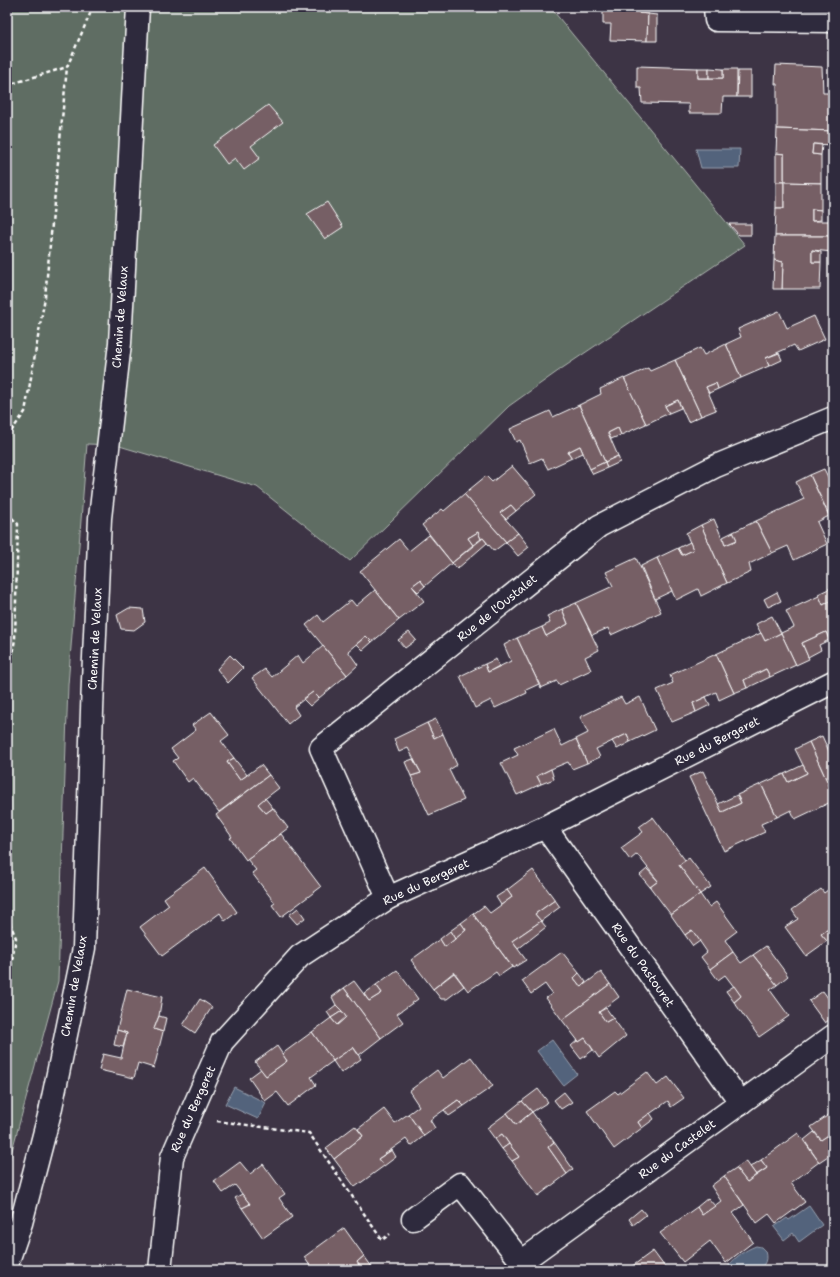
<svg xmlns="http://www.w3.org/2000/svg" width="840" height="1277" viewBox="0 0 840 1277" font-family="'Shantell Sans',sans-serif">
<rect width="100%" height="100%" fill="#3d3445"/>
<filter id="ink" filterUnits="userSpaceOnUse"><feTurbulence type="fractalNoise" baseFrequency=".025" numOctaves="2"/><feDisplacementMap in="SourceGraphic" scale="8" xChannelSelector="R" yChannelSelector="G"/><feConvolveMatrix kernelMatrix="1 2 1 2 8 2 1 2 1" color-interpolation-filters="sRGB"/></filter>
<g filter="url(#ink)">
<polygon fill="#5f6d63" stroke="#afb6b1" points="7,7 550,7 745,245 561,369 509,406 350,561 257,487 116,445 87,444 68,685 58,981 7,1169"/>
<g fill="#52637c" stroke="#97a1b0">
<polygon points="696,149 740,149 739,168 701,168"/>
<polygon points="552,1040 577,1074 563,1085 537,1051"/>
<polygon points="234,1087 266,1103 258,1119 225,1104"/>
<polygon points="809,1206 822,1225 799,1242 793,1233 784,1240 774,1227 787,1218 789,1220"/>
<path d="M756 1246 761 1247 765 1251C772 1275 741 1270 727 1270 731 1259 745 1250 756 1246Z"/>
</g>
<g fill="#765e65" stroke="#fff">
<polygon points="603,7 639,7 639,13 648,14 647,41 610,40 611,24 603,24"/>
<polygon points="639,7 648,7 648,14 639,13"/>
<polygon points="648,14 657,15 657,41 647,41"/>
<polygon points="776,65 822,67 823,93 833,93 833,131 777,129 777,84 775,84"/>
<polygon points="637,66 698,68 698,78 723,78 723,69 737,69 737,97 723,97 722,113 689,113 689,104 642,103 641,88 637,88"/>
<rect x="698" y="68" width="11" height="10"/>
<polygon points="709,68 723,69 723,78 709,78"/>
<polygon points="738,71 751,71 751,97 737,97"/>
<polygon points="268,105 283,122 251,146 260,158 244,170 235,158 227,164 213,145"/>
<polygon points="777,129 833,131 833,145 813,144 812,154 821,155 821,183 784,182 784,154 776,153"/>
<polygon points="813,144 822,145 821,155 812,154"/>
<polygon points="776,153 784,154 784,182 776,182"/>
<rect x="776" y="182" width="8" height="26"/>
<polygon points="784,182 821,183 821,210 812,209 812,221 833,221 833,236 775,236 776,208 784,208"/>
<polygon points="327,202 343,227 325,239 307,214"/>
<polygon points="812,209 821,210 821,220 812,221"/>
<polygon points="729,224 751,224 751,235 739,235"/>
<polygon points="775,236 833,236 833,252 812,250 812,262 821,262 820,289 782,289 783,262 774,260"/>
<polygon points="812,250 821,252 821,262 812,262"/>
<polygon points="774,260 783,262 782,289 773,289"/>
<polygon points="779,311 787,328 814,316 825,339 798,351 794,345 766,358 769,366 741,378 726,344 741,337 738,329"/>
<polygon points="726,344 741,378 718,389 716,383 706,387 716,410 701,416 675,360 700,348 704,355"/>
<polygon points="779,353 782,360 769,366 766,358"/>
<polygon points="675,360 701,416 688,422 678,400 665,406 669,413 646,424 624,379 648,368 650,371"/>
<polygon points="624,378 646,424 621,435 618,428 608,433 618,456 605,462 579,405 601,394 600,389"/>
<polygon points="716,383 718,389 709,393 706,387"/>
<polygon points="678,400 681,408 669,413 665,406"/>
<polygon points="579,405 605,462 590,469 580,446 568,452 572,458 548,469 542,458 530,463 520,440 516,442 510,429 550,411 553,417"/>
<polygon points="618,428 621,435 611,439 608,433"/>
<polygon points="580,446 583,453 572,458 568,452"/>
<polygon points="618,456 620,462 607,468 605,462"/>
<polygon points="605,462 607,468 593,474 590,469"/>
<polygon points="512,466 536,494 516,511 511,505 500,513 518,533 506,542 464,494 486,476 492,482"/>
<polygon points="824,469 833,487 833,523 810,475"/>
<polygon points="810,475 829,516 817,522 827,544 794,560 788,546 772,553 756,521 804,499 796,482"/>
<polygon points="464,494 506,542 494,551 483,538 481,539 478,532 468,538 473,545 452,563 422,525 442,509 444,511"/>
<polygon points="511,505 516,511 506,519 500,513"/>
<polygon points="714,519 725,545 737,540 733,532 756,521 772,553 749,564 751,572 727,583 701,525"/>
<polygon points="701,525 727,583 701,596 698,589 676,600 657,558 678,548 682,555 693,550 686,533"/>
<polygon points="478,532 481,539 473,545 468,538"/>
<polygon points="733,532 737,540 725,545 723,537"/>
<polygon points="518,533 529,547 518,556 506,542"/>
<polygon points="429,535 452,563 425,586 420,580 412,586 424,601 399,620 360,571 399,539 409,551"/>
<polygon points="483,538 487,543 457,569 452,563"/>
<polygon points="690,542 693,550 682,555 678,548"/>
<polygon points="636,558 661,612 611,635 608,628 592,635 576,603 613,586 606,572"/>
<polygon points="657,558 672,591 655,599 641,566"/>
<polygon points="420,580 425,586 418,592 412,586"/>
<polygon points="833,587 833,600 823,605 818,594"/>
<polygon points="375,590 399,620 372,642 366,636 348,651 358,665 347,675 306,625 318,615 323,622 351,600 356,606"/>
<polygon points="777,592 781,601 768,607 764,599"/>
<polygon points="819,596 823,605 833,600 833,638 829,640 826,632 802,643 809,659 796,665 781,633 794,627 786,611"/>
<polygon points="576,603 599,650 585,657 591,670 559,685 557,681 541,688 517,638 542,627 546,636 568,624 562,609"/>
<polygon points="129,608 143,609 145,622 134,630 121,629 117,615"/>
<polygon points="562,609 568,624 546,636 542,627 550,623 547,616"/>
<polygon points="772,616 781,633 765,641 756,624"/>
<polygon points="409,632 416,640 405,648 398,640"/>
<polygon points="826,632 829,640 819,645 821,650 808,657 802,643"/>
<polygon points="761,633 765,641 781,633 796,665 770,677 766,669 744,680 747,688 734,693 716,654"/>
<polygon points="366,636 372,642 363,650 357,644"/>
<polygon points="517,638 539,684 526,690 527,693 495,708 491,700 475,708 460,676 485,664 488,672 511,661 504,645"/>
<polygon points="323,646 347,675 319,698 313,692 294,707 299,715 288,724 252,678 265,669 272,677 298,655 303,663"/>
<polygon points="716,654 734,693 719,700 716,692 693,703 696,712 672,722 657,690 673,683 670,675"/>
<polygon points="230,655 243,668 228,683 217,669"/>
<polygon points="496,659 499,666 488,672 485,664"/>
<polygon points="766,669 770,677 747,688 744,680"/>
<polygon points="313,692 319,698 310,706 303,699"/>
<polygon points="621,697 625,704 640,697 655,730 630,742 627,734 596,749 600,757 587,763 576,739 588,733 580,717"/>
<polygon points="706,697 710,705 696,712 693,703"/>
<polygon points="211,712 229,735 221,741 234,758 227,762 240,780 261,765 269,775 219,812 193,778 188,782 173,761 178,758 171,749 196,730 192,725"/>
<polygon points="436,719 443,734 434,738 427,723"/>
<polygon points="427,723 434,738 443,734 457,765 449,770 464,800 429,815 411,776 421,773 408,748 399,752 394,739"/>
<polygon points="554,729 562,746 576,739 587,763 572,769 568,762 551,769 537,776 541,784 517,795 501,763 518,755 514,748"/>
<polygon points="627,734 630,742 617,749 612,741"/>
<polygon points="822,736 833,760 833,794 809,742"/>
<polygon points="809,742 833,794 833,801 795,819 791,810 777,817 761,784 784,774 788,782 807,773 795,749"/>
<polygon points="833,751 833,760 829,753"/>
<polygon points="234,758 247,775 240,780 227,762"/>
<polygon points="413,759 421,773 411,776 405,762"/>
<polygon points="803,765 807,773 788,782 784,774"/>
<polygon points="551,769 554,779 541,784 537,776"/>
<polygon points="703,771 722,812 741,803 737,795 761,784 777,817 761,824 765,832 724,851 689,777"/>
<polygon points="269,775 279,788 258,804 266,813 273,808 288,828 246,860 230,838 232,837 216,815"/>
<polygon points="737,795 741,803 722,812 718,804"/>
<polygon points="265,798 273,808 266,813 258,804"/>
<polygon points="653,817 685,860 679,865 700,894 671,915 650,887 658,881 637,854 630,860 621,848 643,832 639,827"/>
<polygon points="281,834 321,887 281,917 272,905 275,903 252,873 256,870 247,859"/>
<polygon points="689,858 711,887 700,894 679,865"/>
<polygon points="205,868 237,912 225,921 220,913 162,956 140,927 169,905 164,898"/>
<polygon points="647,869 658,881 650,887 640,875"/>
<polygon points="533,870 555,900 535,914 541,921 512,941 526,960 513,968 473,914 484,906 490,913 512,897 507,890"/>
<polygon points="833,886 833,926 821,934 827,941 806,956 785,927 798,919 792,910 821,889 824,893"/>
<polygon points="507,890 512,897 501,905 496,897"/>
<polygon points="700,894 709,907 716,902 737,931 725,940 733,952 710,969 701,957 707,952 692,930 685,935 671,915"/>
<polygon points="555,900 560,907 541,921 535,914"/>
<polygon points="298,908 305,918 297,924 289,915"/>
<polygon points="473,914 512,967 499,976 496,972 468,991 454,972 433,989 411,960 440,939 445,947 466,930 461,923"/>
<polygon points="541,921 546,927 518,949 512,941"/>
<polygon points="461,923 466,930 455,939 450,931"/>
<polygon points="830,928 833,932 833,936 827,941 821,934"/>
<polygon points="692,930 700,941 693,946 685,935"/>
<polygon points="450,931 455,939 445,947 440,939"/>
<polygon points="766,946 788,976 777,985 753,955"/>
<polygon points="562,952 579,973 574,978 581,987 601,972 610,984 562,1020 546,998 552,994 545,984 531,994 522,981"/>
<polygon points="733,952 741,963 753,955 777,985 770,990 789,1016 759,1037 734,1002 741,996 725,975 718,980 710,969"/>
<polygon points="397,970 418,999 397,1014 403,1022 381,1038 344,988 354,981 369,1001 382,993 376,985"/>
<polygon points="454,973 464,986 447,999 441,999 433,989"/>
<polygon points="579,973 586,982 581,987 574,978"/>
<polygon points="610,984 619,997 599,1012 606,1022 613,1018 626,1036 599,1058 585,1038 579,1042 562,1020"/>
<polygon points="376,985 382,993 369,1001 364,994"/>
<polygon points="734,986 741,996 734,1002 726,991"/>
<polygon points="344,988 381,1038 359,1055 353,1047 333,1061 312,1032 331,1018 337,1025 346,1017 336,1005 332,997"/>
<polygon points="127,989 162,997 159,1016 154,1029 163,1032 154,1068 138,1063 134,1078 99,1070 103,1054 121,1058 127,1033 117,1030"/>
<polygon points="823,991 833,1005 833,1017 825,1023 809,1001"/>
<polygon points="200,999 212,1007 195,1033 183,1025"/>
<polygon points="336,1005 342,1011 331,1018 327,1012"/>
<polygon points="606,1008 613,1018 606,1022 599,1012"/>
<polygon points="342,1011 346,1017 337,1025 331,1018"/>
<polygon points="159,1016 166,1018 163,1032 154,1029"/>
<polygon points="117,1030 127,1033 123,1047 114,1045"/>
<polygon points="312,1032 333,1061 311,1077 316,1085 288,1106 277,1092 265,1101 249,1078 261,1069 266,1076 287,1061 282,1054"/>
<polygon points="585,1038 593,1050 581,1059 571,1046 578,1040 579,1042"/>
<polygon points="277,1046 287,1061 266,1076 255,1062"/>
<polygon points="353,1047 361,1059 341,1073 333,1061"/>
<polygon points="471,1057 493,1086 464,1106 458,1100 430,1120 435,1128 424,1136 408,1114 419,1106 409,1091 437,1070 443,1078"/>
<polygon points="647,1072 657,1085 668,1077 684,1098 671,1107 668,1101 638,1122 642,1128 614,1149 587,1111 615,1091 618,1094"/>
<polygon points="538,1089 548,1102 532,1112 522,1101"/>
<polygon points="564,1092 572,1102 561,1109 554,1100"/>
<polygon points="458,1100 464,1106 449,1116 444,1110"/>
<polygon points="522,1101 532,1112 516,1125 507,1113"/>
<polygon points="384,1109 395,1123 408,1114 424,1136 411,1146 406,1139 378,1159 384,1166 355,1187 334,1159 363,1136 358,1129"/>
<polygon points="532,1112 554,1142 548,1147 567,1174 538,1196 512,1161 519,1157 509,1144 502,1134 495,1139 487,1128 507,1113 516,1125"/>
<polygon points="833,1112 833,1119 829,1122 833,1128 833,1132 821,1140 811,1127"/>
<polygon points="650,1113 654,1119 642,1128 638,1122"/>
<polygon points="833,1119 833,1128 829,1122"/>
<polygon points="355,1126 363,1136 334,1159 326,1148"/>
<polygon points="814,1132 821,1140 833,1132 833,1157 831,1154 819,1162 804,1140"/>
<polygon points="798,1133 819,1162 791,1183 805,1202 776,1223 769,1214 757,1223 724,1176 736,1168 747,1182 767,1168 761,1160"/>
<polygon points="502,1134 509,1144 502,1149 495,1139"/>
<polygon points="554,1142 573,1169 567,1174 548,1147"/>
<polygon points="509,1144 519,1157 512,1161 502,1149"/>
<polygon points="392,1150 396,1157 384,1166 378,1159"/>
<polygon points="761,1160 767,1168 756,1175 750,1167"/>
<polygon points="746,1161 756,1175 747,1182 736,1168"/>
<polygon points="240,1162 250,1174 263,1164 285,1194 279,1198 292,1217 263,1238 242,1208 250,1204 235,1185 223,1193 214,1181"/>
<polygon points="724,1176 744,1205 733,1213 753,1242 726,1263 710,1241 683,1262 660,1233 697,1207 702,1215 721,1201 711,1186"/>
<polygon points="242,1194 250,1204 242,1208 235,1198"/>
<polygon points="708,1198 715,1206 702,1215 697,1207"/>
<polygon points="641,1209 646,1215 633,1225 629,1219"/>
<polygon points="344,1228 364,1256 357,1262 363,1270 313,1270 304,1257"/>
<polygon points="653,1251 667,1270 627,1270"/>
<polygon points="364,1256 372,1267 367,1270 363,1270 357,1262"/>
</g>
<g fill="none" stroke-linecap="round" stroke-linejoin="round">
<g stroke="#fff" stroke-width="25">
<g id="minor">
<polyline points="715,7 716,20 833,21"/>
<polyline points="545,827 741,1103"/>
<polyline points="388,898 321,748 599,526 716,466 833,418"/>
<polyline points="413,1219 460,1184 528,1270"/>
<polyline points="521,1262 833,1036"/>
<polyline points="7,1264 21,1223 50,1112 84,948 93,681 100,518 120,343 138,7"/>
<polyline points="160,1270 172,1157 222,1042 300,956 388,898 545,827 833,682"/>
</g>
</g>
<g stroke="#fff" stroke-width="2.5" stroke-dasharray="4 3" stroke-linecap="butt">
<polyline points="7,87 11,84 67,67"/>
<polyline points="7,437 25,412 45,297 67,67 93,7"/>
<polyline points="7,513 18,524 15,639 7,687"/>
<polyline points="7,916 16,938 11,966 7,971"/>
<polyline points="217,1121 309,1133 382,1240 390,1234"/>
</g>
<use href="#minor" stroke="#2f2a3d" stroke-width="22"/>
</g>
</g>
<g text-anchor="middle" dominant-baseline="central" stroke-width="3.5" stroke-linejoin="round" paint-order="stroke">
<g font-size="12" fill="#fff" stroke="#2f2a3d">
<text transform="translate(120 317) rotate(-86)">Chemin de Velaux</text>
<text transform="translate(497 608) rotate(-39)">Rue de l'Oustalet</text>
<text transform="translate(95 639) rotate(-87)">Chemin de Velaux</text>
<text transform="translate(717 741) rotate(-27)">Rue du Bergeret</text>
<text transform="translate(426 882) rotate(-25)">Rue du Bergeret</text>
<text transform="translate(643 965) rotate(55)">Rue du Pastouret</text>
<text transform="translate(74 986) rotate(-80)">Chemin de Velaux</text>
<text transform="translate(193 1109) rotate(-66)">Rue du Bergeret</text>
<text transform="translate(677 1149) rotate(-36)">Rue du Castelet</text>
</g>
</g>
<rect width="840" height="1277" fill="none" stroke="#2f2a3d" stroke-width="24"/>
<rect x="12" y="12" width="816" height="1253" fill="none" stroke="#fff" stroke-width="1.5" filter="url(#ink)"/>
</svg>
